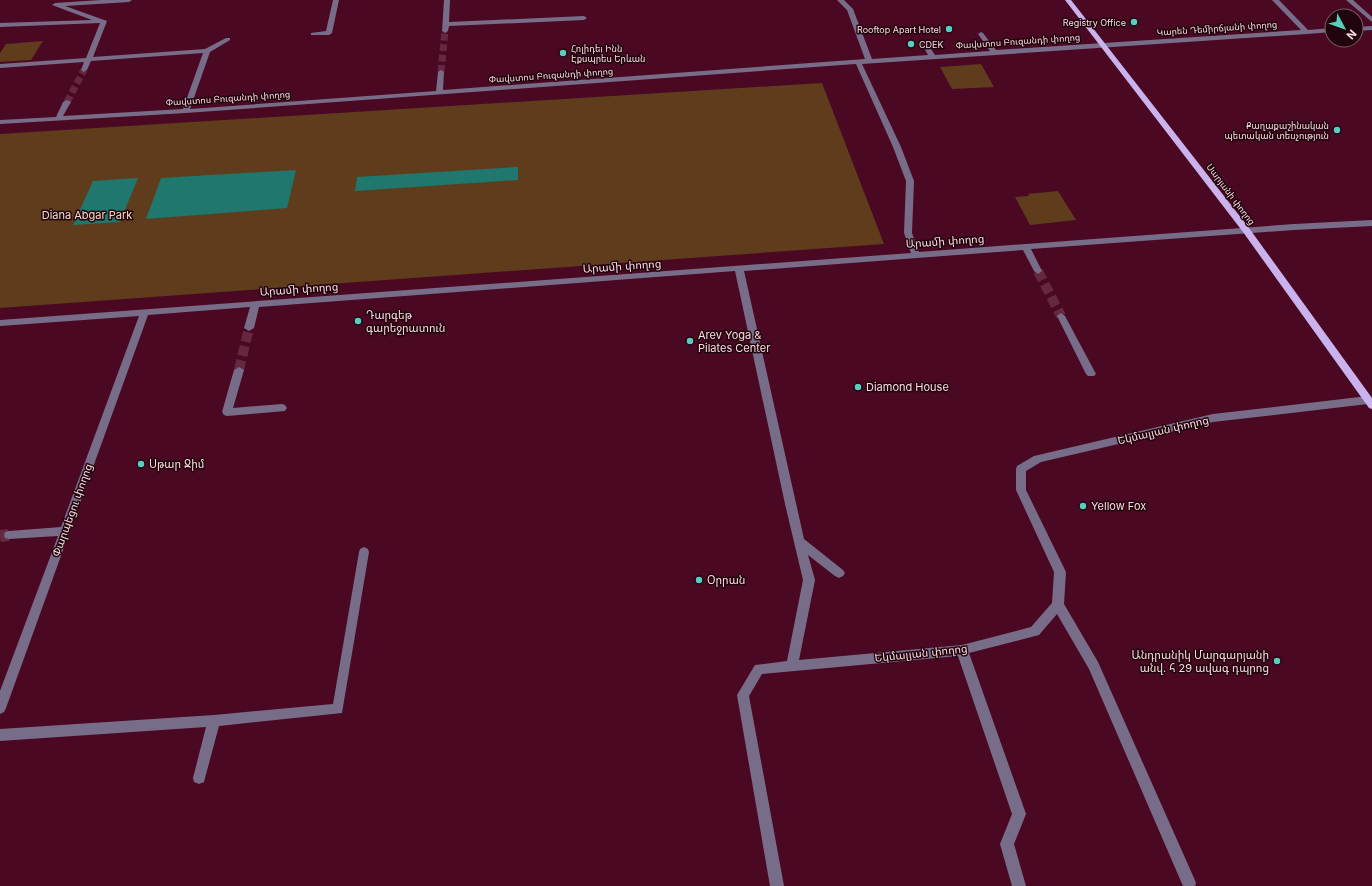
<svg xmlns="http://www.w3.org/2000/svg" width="1372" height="886" viewBox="0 0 1372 886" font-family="Inter,'Noto Sans Armenian',sans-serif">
<rect width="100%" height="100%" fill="#4b0823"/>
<g fill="#5f3d1c">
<polygon points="43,41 31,60 0,62 0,53 6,44"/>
<polygon points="981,64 994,87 952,89 940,67"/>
<polygon points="822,83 884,244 0,308 0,134"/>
<polygon points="1058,191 1076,220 1030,225 1015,197 1029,196 1028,194"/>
</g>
<g fill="#1f776d">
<polygon points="518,167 518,180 355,191 357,177"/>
<polygon points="296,170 287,208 146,219 161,178"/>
<polygon points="138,178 120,222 73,225 93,181"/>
</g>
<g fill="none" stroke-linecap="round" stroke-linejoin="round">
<g stroke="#662840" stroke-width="7" stroke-dasharray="7 3.5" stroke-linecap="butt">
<polyline points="441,72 445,31"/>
<polyline points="67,102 84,70"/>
</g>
<g stroke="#662840" stroke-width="10" stroke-dasharray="10 4.5" stroke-linecap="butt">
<polyline points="1038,271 1061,316"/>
<polyline points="239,370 249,328"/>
</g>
<polyline stroke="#662840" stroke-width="12" stroke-dasharray="12 6" stroke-linecap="butt" points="0,536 9,535"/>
<g fill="#786d89" fill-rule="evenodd">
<polygon points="101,0 132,0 129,2 65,6 107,21 93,57 205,49 226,38 230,38 230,40 210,52 190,109 436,91 438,72 441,70 444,72 443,90 865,59 847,10 837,0 844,0 853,9 872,59 928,55 922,44 925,42 927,43 935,55 990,51 978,34 981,32 983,33 996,50 1301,30 1272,0 1279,0 1308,30 1332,28 1332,32 1307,34 862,64 901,147 914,181 912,233 919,252 1294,224 1372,220 1372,226 1294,230 1031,249 1042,271 1038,274 1034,271 1023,250 744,271 804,539 843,570 845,573 843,576 839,578 835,576 808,555 815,580 799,660 962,645 1031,627 1052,603 1054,572 1016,490 1016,469 1017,466 1034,456 1213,414 1368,396 1371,397 1372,401 1368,404 1213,422 1041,462 1026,471 1026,490 1066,572 1064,604 1098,662 1194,878 1196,883 1195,886 1183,886 1089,669 1057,614 1039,635 969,653 1026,814 1014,844 1026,886 1012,886 1000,844 1012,814 958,656 762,674 749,696 784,886 770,886 737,695 755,665 787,661 803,580 785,504 735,271 259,307 254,328 249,331 244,328 250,307 148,315 6,708 4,712 0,714 0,691 58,536 9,539 5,538 4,535 5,532 9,531 61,527 139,316 0,326 0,320 911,253 904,233 906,181 893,147 856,64 186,113 0,124 0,120 56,117 63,102 67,100 71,102 63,116 183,109 203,53 91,61 87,70 84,72 81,70 84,62 0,68 0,64 86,58 100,23 0,27 0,23 92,20 52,5 55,3"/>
<polygon points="333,0 339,0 332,33 329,35 311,35 311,33 326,31"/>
<polygon points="444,0 450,0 449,22 584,16 587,18 584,20 449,26 448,31 445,33 442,31"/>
<polygon points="1346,0 1353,0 1372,17 1372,22"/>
<polygon points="1372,26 1372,30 1356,31 1356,27"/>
<polygon points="1061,313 1065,316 1096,374 1094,376 1088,376 1086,374 1057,316"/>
<polygon points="239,367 244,370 233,408 282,404 285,405 287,408 285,411 227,416 224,415 222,412 234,370"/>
<polygon points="364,547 368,549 369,552 342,713 219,726 205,778 204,782 199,784 194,782 193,778 206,727 0,741 0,729 214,715 333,704 359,552 360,549"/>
</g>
<polygon fill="#cab3ed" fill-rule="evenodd" points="1065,0 1071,0 1249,228 1372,398 1372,409 1369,408 1243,232"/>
</g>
<g fill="#59cebe" stroke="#21050e" stroke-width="1.5">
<circle cx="1134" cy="22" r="4"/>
<circle cx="949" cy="29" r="4"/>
<circle cx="911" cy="44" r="4"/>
<circle cx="563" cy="53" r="4"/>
<circle cx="1337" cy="130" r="4"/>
<circle cx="358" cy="321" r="4"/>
<circle cx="690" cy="341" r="4"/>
<circle cx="858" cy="387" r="4"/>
<circle cx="141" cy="464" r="4"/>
<circle cx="1083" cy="506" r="4"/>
<circle cx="699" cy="580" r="4"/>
<circle cx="1277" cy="661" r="4"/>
</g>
<g text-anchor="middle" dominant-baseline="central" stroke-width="3" stroke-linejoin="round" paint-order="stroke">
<g font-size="9" fill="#fcdae1" stroke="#21050e" text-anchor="end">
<text x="1126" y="22">Registry Office</text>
<text x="941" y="29">Rooftop Apart Hotel</text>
<text x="919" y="44" text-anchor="start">CDEK</text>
<text x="571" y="48" text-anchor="start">Հոլիդեյ Ինն<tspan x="571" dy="10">Էքսպրես Երևան</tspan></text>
<text x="1329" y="125">Քաղաքաշինական<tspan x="1329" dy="10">պետական տեսչություն</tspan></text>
</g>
<g font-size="9" fill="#fcdae1" stroke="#21050e">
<text transform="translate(1217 28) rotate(-4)">Կարեն Դեմիրճյանի փողոց</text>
<text transform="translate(1018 41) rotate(-4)">Փավստոս Բուզանդի փողոց</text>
<text transform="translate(551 75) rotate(-4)">Փավստոս Բուզանդի փողոց</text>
<text transform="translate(228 98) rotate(-4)">Փավստոս Բուզանդի փողոց</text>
<text transform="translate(1231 194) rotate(53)">Սարյանի փողոց</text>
</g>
<g font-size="11" fill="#f9ddc5" stroke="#21050e">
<text x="87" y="215">Diana Abgar Park</text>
</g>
<g font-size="11" fill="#fcdae1" stroke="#21050e">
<text transform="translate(945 241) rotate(-4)">Արամի փողոց</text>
<text transform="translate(622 266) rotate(-4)">Արամի փողոց</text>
<text transform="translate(299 289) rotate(-4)">Արամի փողոց</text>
<text transform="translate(1163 430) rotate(-13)">Եկմալյան փողոց</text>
<text transform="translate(72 510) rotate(-70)">Փարպեցու փողոց</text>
<text transform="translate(921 653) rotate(-6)">Եկմալյան փողոց</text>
</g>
<g font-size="11" fill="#fcdae1" stroke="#21050e" text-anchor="start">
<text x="366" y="315">Դարգեթ<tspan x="366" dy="13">գարեջրատուն</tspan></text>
<text x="698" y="335">Arev Yoga &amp;<tspan x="698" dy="13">Pilates Center</tspan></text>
<text x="866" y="387">Diamond House</text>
<text x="149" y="464">Սթար Ջիմ</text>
<text x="1091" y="506">Yellow Fox</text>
<text x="707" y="580">Օրրան</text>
<text x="1269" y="655" text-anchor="end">Անդրանիկ Մարգարյանի<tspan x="1269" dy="13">անվ. հ 29 ավագ դպրոց</tspan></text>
</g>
</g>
<g transform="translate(1344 28) rotate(131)"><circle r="19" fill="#21050e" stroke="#795a62"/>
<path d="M0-3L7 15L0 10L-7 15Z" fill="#59cebe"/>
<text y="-6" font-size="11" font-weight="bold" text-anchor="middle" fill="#fcdae1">N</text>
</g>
</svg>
